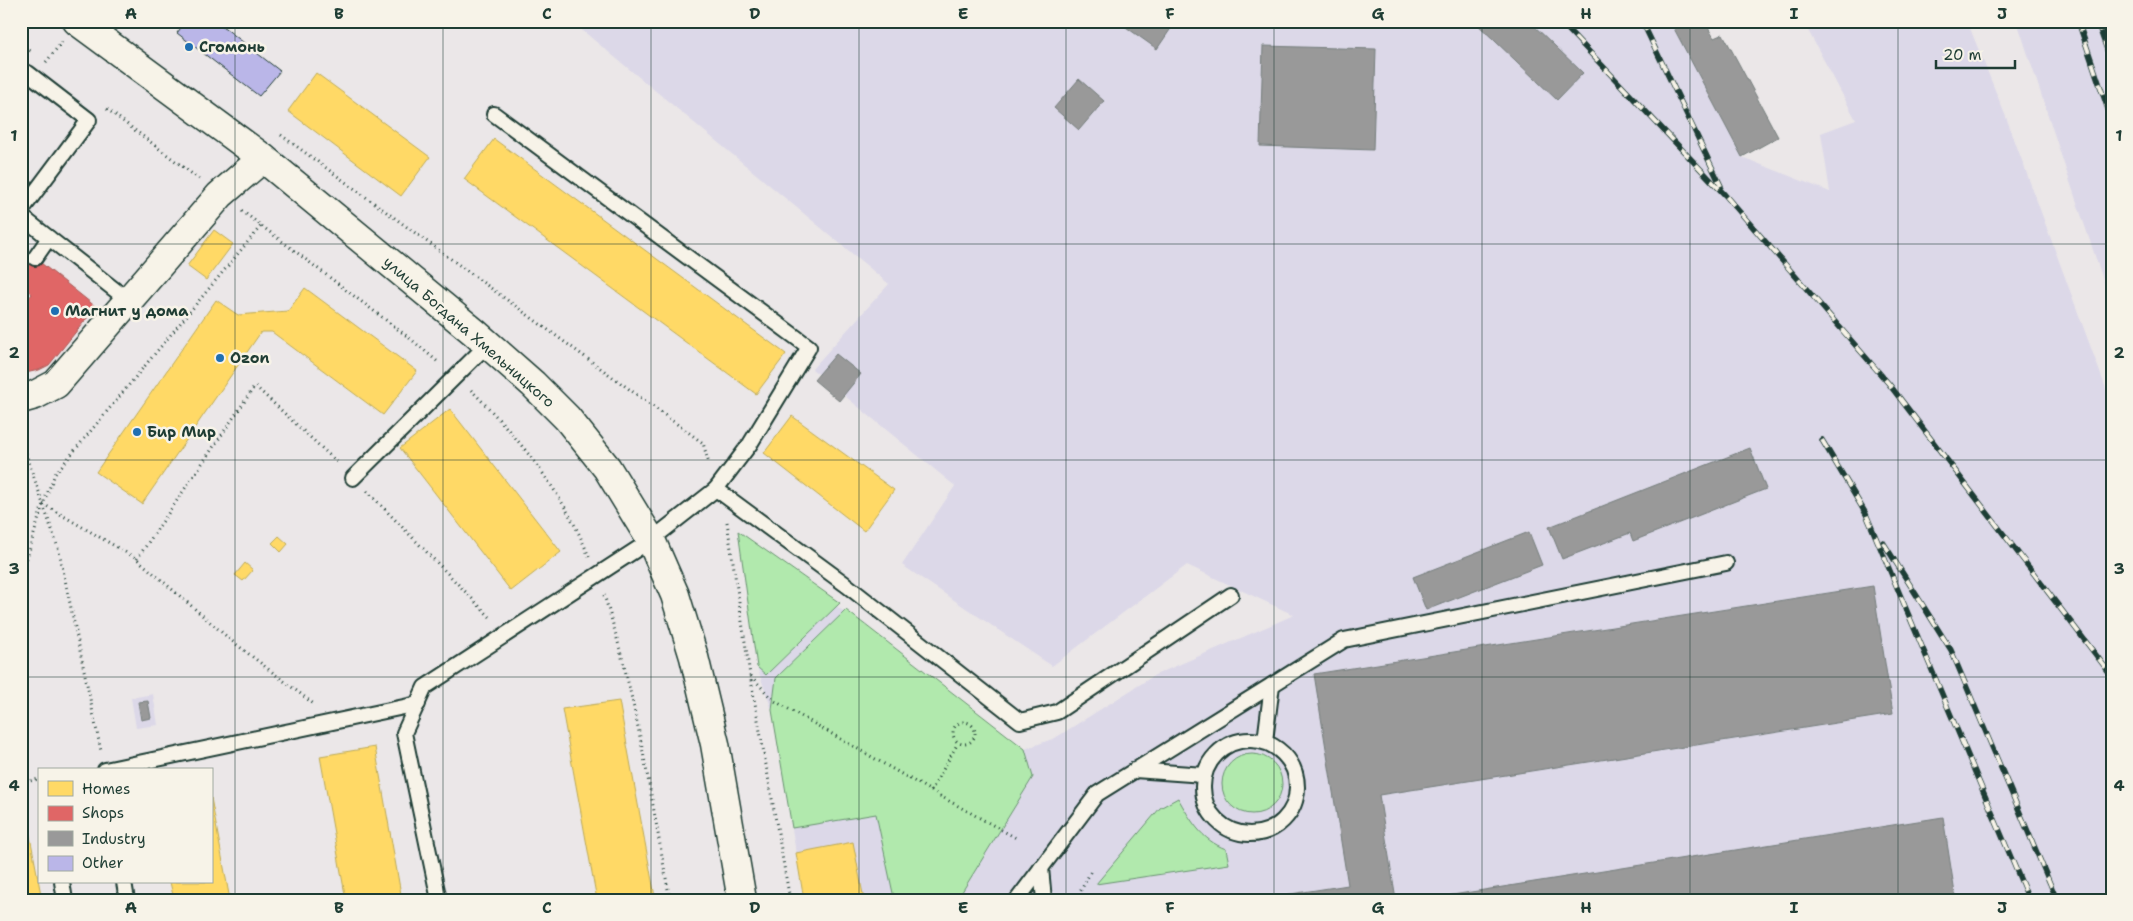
<svg xmlns="http://www.w3.org/2000/svg" width="2133" height="921" viewBox="0 0 2133 921" font-family="'Shantell Sans',sans-serif">
<rect width="100%" height="100%" fill="#ebe7e8"/>
<filter id="ink" filterUnits="userSpaceOnUse"><feTurbulence type="fractalNoise" baseFrequency=".02" numOctaves="2"/><feDisplacementMap in="SourceGraphic" scale="10" xChannelSelector="R" yChannelSelector="G"/><feConvolveMatrix kernelMatrix="1 2 1 2 8 2 1 2 1" color-interpolation-filters="sRGB"/></filter>
<g filter="url(#ink)">
<g fill="#dcd8e8">
<polygon points="571,21 1670,21 1742,157 1830,192 1821,133 1856,120 1803,21 1967,21 2006,117 2112,405 2112,900 804,900 772,710 757,667 738,531 1025,749 1055,738 1155,675 1294,615 1187,565 1052,666 902,565 955,486 812,369 889,284"/>
<polygon points="2017,21 2112,21 2112,306 2066,170"/>
<polygon points="153,694 158,725 136,728 131,698"/>
</g>
<g fill="#b1e9ad" stroke="#689370">
<polygon points="738,531 840,603 766,675 757,667"/>
<polygon points="846,610 1025,749 1033,777 957,900 894,898 876,814 792,828 772,710 776,678"/>
<circle cx="1252" cy="784" r="30"/>
<path d="M1178 798C1190 819 1201 840 1226 849L1229 864 1096 884 1160 808Z"/>
</g>
<g fill="#ffd966" stroke="#bcaa57">
<polygon points="316,73 430,157 401,196 288,111"/>
<polygon points="494,139 786,354 756,394 464,179"/>
<polygon points="214,230 233,244 206,280 187,266"/>
<polygon points="305,288 417,371 383,415 272,332 261,332 142,504 96,472 216,300 238,315 288,311"/>
<polygon points="450,409 561,552 511,591 400,448"/>
<polygon points="792,416 894,490 864,531 764,453"/>
<polygon points="279,536 288,544 281,552 272,543"/>
<polygon points="245,563 253,570 243,581 235,575"/>
<polygon points="619,701 655,897 641,900 597,900 562,709"/>
<polygon points="375,747 402,900 346,900 320,756"/>
<polygon points="211,798 230,900 174,900 170,882 211,882"/>
<polygon points="26,815 42,900 21,900 21,816"/>
<polygon points="853,842 864,900 804,900 796,853"/>
</g>
<polygon fill="#e06666" stroke="#a65a57" points="21,247 96,307 49,365 39,370 21,374 21,308 32,294 21,285"/>
<g fill="#999" stroke="#747d7b">
<polygon points="1126,21 1176,21 1157,49 1123,25"/>
<polygon points="1474,21 1529,21 1583,73 1557,100"/>
<polygon points="1670,21 1704,21 1714,38 1723,34 1778,137 1742,157"/>
<polygon points="1263,46 1376,49 1373,150 1260,146"/>
<polygon points="1079,79 1104,101 1079,130 1054,108"/>
<polygon points="836,354 861,374 839,401 814,380"/>
<polygon points="1750,448 1766,489 1633,541 1630,533 1562,559 1549,527"/>
<polygon points="1529,532 1542,565 1426,610 1413,577"/>
<polygon points="1873,586 1893,714 1379,795 1396,900 1252,900 1348,885 1314,674"/>
<polygon points="148,701 151,718 141,720 138,702"/>
<polygon points="1943,817 1956,900 1421,900"/>
</g>
<polygon fill="#bab6e8" stroke="#1f3d34" points="186,21 216,21 280,71 259,96 177,33"/>
<g fill="none" stroke-linecap="round" stroke-linejoin="round">
<g stroke="#1f3d34" stroke-width="18">
<g id="lane">
<polyline points="21,82 28,73 89,120 21,211"/>
<polyline points="494,114 809,347 750,444 716,489"/>
<polyline points="21,216 49,238"/>
<polyline points="35,258 49,238 129,301"/>
<polyline points="353,478 488,344"/>
<circle cx="1250" cy="787" r="47"/>
<polyline points="1265,741 1272,685"/>
<polyline points="105,770 418,704"/>
<polyline points="1135,770 1204,775"/>
<polyline points="1041,868 1044,900"/>
<polyline points="62,882 65,900"/>
<polyline points="124,882 127,900"/>
<polyline points="439,900 404,733 425,687 651,540 716,489 845,584 1020,721 1057,712 1231,595"/>
<polyline points="1017,900 1097,794 1344,640 1726,563"/>
</g>
</g>
<g stroke="#1f3d34" stroke-width="31">
<polyline id="street" points="21,399 35,395 56,384 220,195 263,158"/>
</g>
<g stroke="#1f3d34" stroke-width="31">
<polyline id="secondary" points="77,21 263,158 474,332 533,384 567,418 607,468 651,540 675,595 694,657 715,744 742,900"/>
</g>
<g stroke="#1f3d34" stroke-width="3" stroke-dasharray="1 4" stroke-linecap="butt">
<polyline points="21,45 32,52"/>
<polyline points="46,62 62,42"/>
<polyline points="107,109 199,179"/>
<polyline points="281,135 703,443 709,464"/>
<polyline points="242,211 412,340 439,363"/>
<path d="M471 390C519 438 564 493 589 557"/>
<polyline points="21,439 59,551 101,751"/>
<polyline points="367,491 492,619"/>
<polyline points="43,504 137,559 232,641 315,705"/>
<polyline points="727,522 750,675 790,900"/>
<polyline points="137,559 255,386 339,464"/>
<polyline points="21,578 43,504 55,474 261,226"/>
<path d="M604 595C636 694 651 798 670 900"/>
<polyline points="751,676 773,700 931,791 1018,839"/>
<circle cx="964" cy="733" r="11"/>
<polyline points="21,783 39,779"/>
<polyline points="931,791 958,743"/>
<polyline points="1079,900 1078,896 1092,869"/>
</g>
<use href="#lane" stroke="#f7f3e8" stroke-width="14"/>
<use href="#street" stroke="#f7f3e8" stroke-width="28"/>
<use href="#secondary" stroke="#f7f3e8" stroke-width="28"/>
<g stroke="#1f3d34" stroke-width="5.5">
<g id="rail">
<polyline points="1560,21 1725,195 1889,384 2112,676"/>
<polyline points="1642,21 1721,186"/>
<polyline points="2078,21 2112,121"/>
<polyline points="2097,21 2112,64"/>
<polyline points="1822,440 1866,514 2029,900"/>
<polyline points="1883,542 1951,650 2057,900"/>
</g>
</g>
<use href="#rail" stroke="#f7f3e8" stroke-width="4" stroke-dasharray="11" stroke-linecap="butt"/>
</g>
</g>
<path fill="none" stroke="#1f3d34" stroke-width="1" stroke-opacity="0.55" d="M235 21V900M443 21V900M651 21V900M859 21V900M1066 21V900M1274 21V900M1482 21V900M1690 21V900M1898 21V900M21 244H2112M21 460H2112M21 677H2112"/>
<g fill="#1f6fb2" stroke="#f7f3e8" stroke-width="2">
<circle cx="189" cy="47" r="5"/>
<circle cx="55" cy="311" r="5"/>
<circle cx="220" cy="358" r="5"/>
<circle cx="137" cy="432" r="5"/>
</g>
<g text-anchor="middle" dominant-baseline="central" stroke-width="5" stroke-linejoin="round" paint-order="stroke">
<g font-size="15" font-weight="bold" fill="#1f3d34" stroke="#f7f3e8" text-anchor="start">
<text x="199" y="47">Сгомонь</text>
<text x="65" y="311">Магнит у дома</text>
<text x="230" y="358">Ozon</text>
<text x="147" y="432">Бир Мир</text>
</g>
<g font-size="15" fill="#1f3d34" stroke="#f7f3e8">
<text transform="translate(469 332) rotate(41)">улица Богдана Хмельницкого</text>
</g>
</g>
<rect width="2133" height="921" fill="none" stroke="#f7f3e8" stroke-width="55"/>
<rect x="38" y="768" width="175" height="115" fill="#f7f3e8" stroke="#a1aaa0"/>
<rect x="48" y="781" width="25" height="15" fill="#ffd966" stroke="#a1aaa0"/>
<text x="82" y="794" font-size="15" fill="#1f3d34">Homes</text>
<rect x="48" y="806" width="25" height="15" fill="#e06666" stroke="#a1aaa0"/>
<text x="82" y="818" font-size="15" fill="#1f3d34">Shops</text>
<rect x="48" y="831" width="25" height="15" fill="#999999" stroke="#a1aaa0"/>
<text x="82" y="844" font-size="15" fill="#1f3d34">Industry</text>
<rect x="48" y="856" width="25" height="15" fill="#bab6e8" stroke="#a1aaa0"/>
<text x="82" y="868" font-size="15" fill="#1f3d34">Other</text>
<path d="M1936 60v8h79v-8" fill="none" stroke="#1f3d34" stroke-width="2.5"/>
<text x="1943" y="60" font-size="15" fill="#1f3d34" stroke="#f7f3e8" stroke-width="4" paint-order="stroke">20 m</text>
<rect x="28" y="28" width="2078" height="866" fill="none" stroke="#1f3d34" stroke-width="2"/>
<g font-size="16" text-anchor="middle" font-weight="bold" fill="#1f3d34">
<text x="131" y="19">A</text>
<text x="339" y="19">B</text>
<text x="547" y="19">C</text>
<text x="755" y="19">D</text>
<text x="963" y="19">E</text>
<text x="1170" y="19">F</text>
<text x="1378" y="19">G</text>
<text x="1586" y="19">H</text>
<text x="1794" y="19">I</text>
<text x="2002" y="19">J</text>
<text x="14" y="141">1</text>
<text x="2119" y="141">1</text>
<text x="14" y="358">2</text>
<text x="2119" y="358">2</text>
<text x="14" y="574">3</text>
<text x="2119" y="574">3</text>
<text x="14" y="791">4</text>
<text x="2119" y="791">4</text>
<text x="131" y="913">A</text>
<text x="339" y="913">B</text>
<text x="547" y="913">C</text>
<text x="755" y="913">D</text>
<text x="963" y="913">E</text>
<text x="1170" y="913">F</text>
<text x="1378" y="913">G</text>
<text x="1586" y="913">H</text>
<text x="1794" y="913">I</text>
<text x="2002" y="913">J</text>
</g>
</svg>
